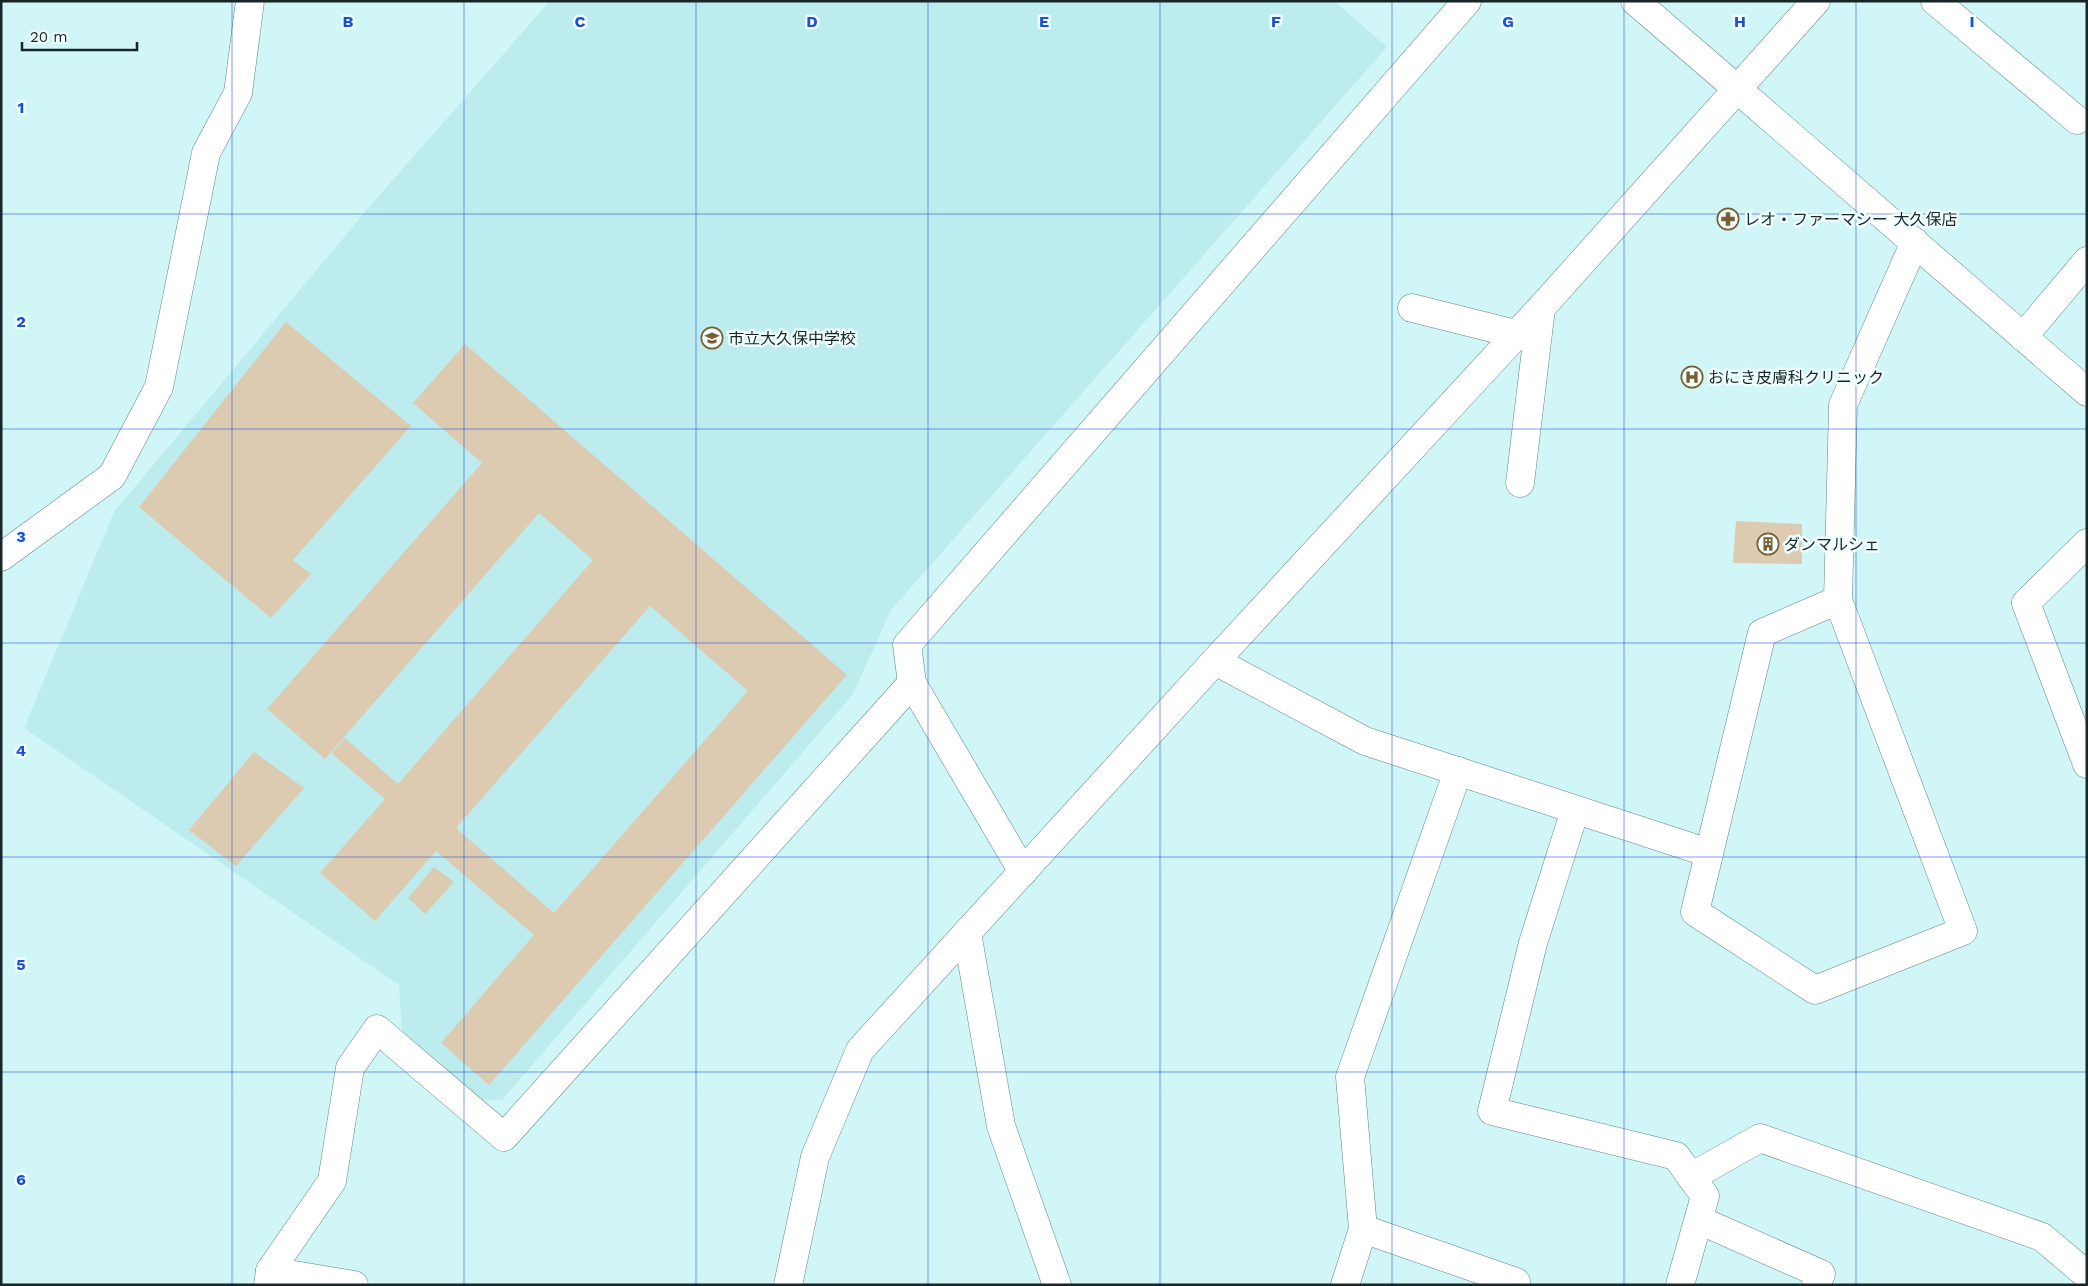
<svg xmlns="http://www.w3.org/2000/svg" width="2088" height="1286" viewBox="0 0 2088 1286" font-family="'Work Sans','Noto Sans JP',sans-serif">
<rect width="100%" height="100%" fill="#d0f6f7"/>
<polygon fill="#bcecee" points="550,1 1334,1 1387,47 891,610 853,694 502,1100 479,1100 402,1032 399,985 24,728 114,512 370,206"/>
<g fill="#dccbb1" fill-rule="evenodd">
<polygon points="286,322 411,426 293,560 311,574 271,618 139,507"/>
<path d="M465 344 847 675 489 1085 441 1043 534 935 436 851 375 921 320 873 385 799 331 753 345 738 398 784 593 560 539 513 325 759 267 709 482 463 413 403ZM650 606 748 691 554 913 456 828Z"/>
<polygon points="1736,521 1802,524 1802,564 1733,563"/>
<polygon points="254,752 304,788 236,866 189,830"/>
<polygon points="434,867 454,882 425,914 408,898"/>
</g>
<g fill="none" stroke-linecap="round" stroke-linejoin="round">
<g stroke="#638587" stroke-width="29">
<g id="street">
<polyline points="1935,1 2077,120"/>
<polyline points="1736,88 2087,392"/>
<polyline points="1412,308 1516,334"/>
<polyline points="2023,337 2087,261"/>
<polyline points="1520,483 1541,308"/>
<polyline points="2087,543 2026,603 2087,764"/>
<polyline points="1,557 112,476 159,387 206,153 238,93 250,1"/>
<polyline points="1838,600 1762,633 1695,912 1815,990 1963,931 1838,600 1843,405 1915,242"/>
<polyline points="1215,661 1365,741 1709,853"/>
<polyline points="1575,810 1533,943 1492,1111 1676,1156 1705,1196 1680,1285"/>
<polyline points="1023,872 912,683 907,645 1467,1"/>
<polyline points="967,933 1001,1126 1057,1285"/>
<polyline points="1691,1177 1760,1138 2042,1237 2087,1275"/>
<polyline points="1699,1220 1821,1274 1816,1285"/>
<polyline points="1363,1229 1516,1282 1515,1285"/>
<polyline points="270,1271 354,1285"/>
<polyline points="268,1285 270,1271 332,1181 350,1068 377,1029 504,1137 912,683"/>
<polyline points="1345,1285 1363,1229 1350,1077 1458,771"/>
</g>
</g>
<g stroke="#638587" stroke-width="29">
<g id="secondary">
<polyline points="1635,1 1736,88"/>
<polyline points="788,1285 815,1157 860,1050 1215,661 1541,308 1816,1"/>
</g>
</g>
<use href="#street" stroke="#fff" stroke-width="28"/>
<use href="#secondary" stroke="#fff" stroke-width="28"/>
</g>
<path fill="none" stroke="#1d4ed8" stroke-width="1" stroke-opacity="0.55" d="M232 1V1285M464 1V1285M696 1V1285M928 1V1285M1160 1V1285M1392 1V1285M1624 1V1285M1856 1V1285M1 214H2087M1 429H2087M1 643H2087M1 857H2087M1 1072H2087"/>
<defs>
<g id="pharmacy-ring" transform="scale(1.125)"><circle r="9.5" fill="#effeff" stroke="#7a5e31" stroke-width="1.5"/><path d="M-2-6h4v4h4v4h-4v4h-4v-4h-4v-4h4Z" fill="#7a5e31"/></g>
<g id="school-ring" transform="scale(1.125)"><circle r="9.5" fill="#effeff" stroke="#7a5e31" stroke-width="1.5"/><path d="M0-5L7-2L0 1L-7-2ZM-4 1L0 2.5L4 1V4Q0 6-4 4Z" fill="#7a5e31"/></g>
<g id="hospital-ring" transform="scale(1.125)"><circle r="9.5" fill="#effeff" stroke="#7a5e31" stroke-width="1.5"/><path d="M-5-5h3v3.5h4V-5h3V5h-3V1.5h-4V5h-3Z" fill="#7a5e31"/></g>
<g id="building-ring" transform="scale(1.125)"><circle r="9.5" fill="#effeff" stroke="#7a5e31" stroke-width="1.5"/><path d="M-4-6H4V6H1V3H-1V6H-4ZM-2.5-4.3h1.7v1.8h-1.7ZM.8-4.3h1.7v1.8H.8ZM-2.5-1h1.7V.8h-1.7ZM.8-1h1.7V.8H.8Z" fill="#7a5e31"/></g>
</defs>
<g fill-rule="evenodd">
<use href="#pharmacy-ring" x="1728" y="219"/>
<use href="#school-ring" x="712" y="338"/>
<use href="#hospital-ring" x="1692" y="377"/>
<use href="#building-ring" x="1768" y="544"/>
</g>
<g text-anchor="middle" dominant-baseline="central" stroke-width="5" stroke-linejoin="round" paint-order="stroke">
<g font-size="16" fill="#182627" stroke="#effeff" text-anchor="start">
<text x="1744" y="219">レオ・ファーマシー 大久保店</text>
<text x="728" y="338">市立大久保中学校</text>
<text x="1708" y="377">おにき皮膚科クリニック</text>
<text x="1784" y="544">ダンマルシェ</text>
</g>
</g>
<g font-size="16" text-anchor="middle" font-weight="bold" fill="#1d4ed8" stroke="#effeff" stroke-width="5" stroke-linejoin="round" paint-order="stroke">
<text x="348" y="27">B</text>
<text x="580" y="27">C</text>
<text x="812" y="27">D</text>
<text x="1044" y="27">E</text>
<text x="1276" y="27">F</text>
<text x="1508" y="27">G</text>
<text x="1740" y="27">H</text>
<text x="1972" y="27">I</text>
<text x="21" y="113">1</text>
<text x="21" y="327">2</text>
<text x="21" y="542">3</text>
<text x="21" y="756">4</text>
<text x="21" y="970">5</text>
<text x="21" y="1185">6</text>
</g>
<rect width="2088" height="1286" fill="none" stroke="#182627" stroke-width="5"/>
<path d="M22 42v8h115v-8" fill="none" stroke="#182627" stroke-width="2.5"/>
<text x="30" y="42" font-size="15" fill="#182627" stroke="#effeff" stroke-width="4" paint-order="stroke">20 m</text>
</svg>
